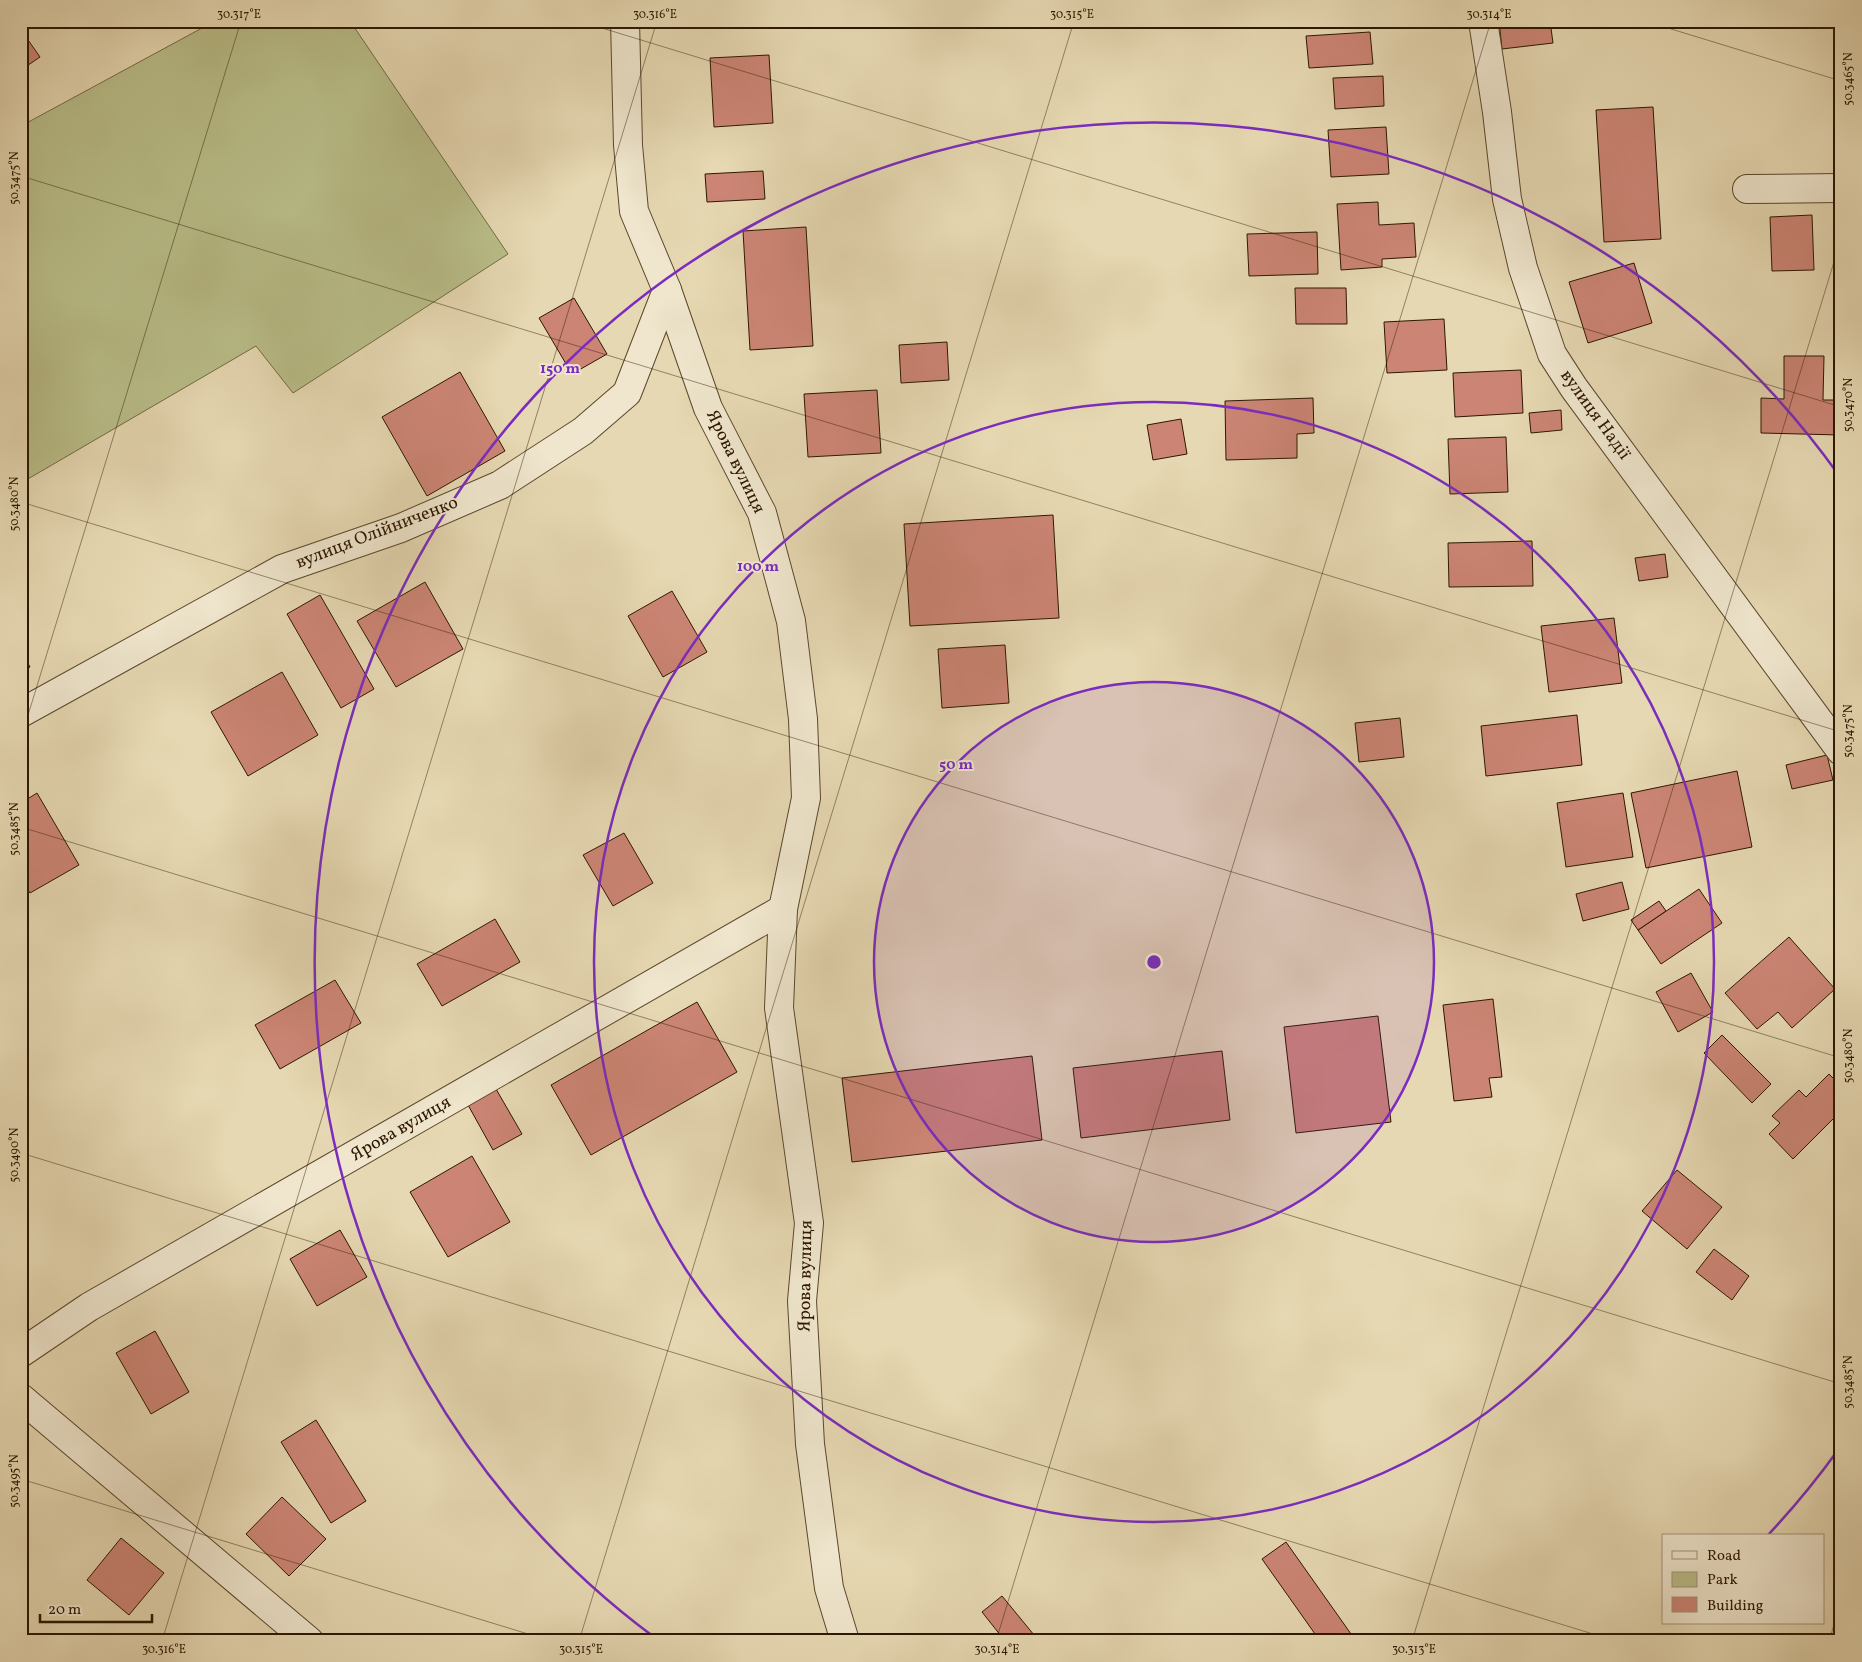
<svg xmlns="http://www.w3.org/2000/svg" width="1862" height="1662" viewBox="0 0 1862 1662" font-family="Vollkorn,serif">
<rect width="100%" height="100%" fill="#e6d8b2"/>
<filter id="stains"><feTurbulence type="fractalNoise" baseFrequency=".004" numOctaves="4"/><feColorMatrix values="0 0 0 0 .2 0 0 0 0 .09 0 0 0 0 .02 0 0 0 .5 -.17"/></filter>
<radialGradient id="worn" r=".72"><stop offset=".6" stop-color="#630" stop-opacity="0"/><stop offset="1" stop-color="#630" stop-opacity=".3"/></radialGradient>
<polygon fill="#b9be89" stroke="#736a44" points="215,21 350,21 508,254 293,393 256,346 21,483 21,126"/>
<g fill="#cc8575" stroke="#2d1700">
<polygon points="1499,21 1550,21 1553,43 1502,49"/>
<polygon points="21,30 40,57 21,70"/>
<polygon points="1370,32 1373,64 1309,68 1306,36"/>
<polygon points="769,55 773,123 714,127 710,58"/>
<polygon points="1383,76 1384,106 1335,109 1333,78"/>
<polygon points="1653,107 1661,239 1604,242 1596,110"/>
<polygon points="1386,127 1389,174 1331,177 1328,130"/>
<polygon points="763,171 765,199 707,202 705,174"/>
<polygon points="1378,202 1379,225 1414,223 1416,257 1382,259 1382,267 1341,270 1337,204"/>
<polygon points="1812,215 1814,270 1772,271 1770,217"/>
<polygon points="806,227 813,346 750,350 743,231"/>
<polygon points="1317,232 1318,274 1249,276 1247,234"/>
<polygon points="1634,263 1652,323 1588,343 1569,282"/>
<polygon points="1295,288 1346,288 1347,324 1296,324"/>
<polygon points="574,298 607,354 572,374 539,318"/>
<polygon points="1444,319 1447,370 1387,373 1384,322"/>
<polygon points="947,342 949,380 901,383 899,345"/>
<polygon points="1784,356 1824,356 1823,400 1841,400 1840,435 1761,433 1761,398 1784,399"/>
<polygon points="1521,370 1523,413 1455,417 1453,373"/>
<polygon points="460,372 505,451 427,496 382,417"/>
<polygon points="877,390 881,453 808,457 804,394"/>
<polygon points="1313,398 1314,433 1297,434 1297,458 1226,460 1225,401"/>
<polygon points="1561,410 1562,430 1531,433 1529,413"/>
<polygon points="1181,419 1187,454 1153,460 1147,425"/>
<polygon points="1506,437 1508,492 1450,494 1448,439"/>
<polygon points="1053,515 1059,618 910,626 904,524"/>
<polygon points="1532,541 1533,586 1449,587 1448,543"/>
<polygon points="1665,554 1668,577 1639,581 1635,558"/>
<polygon points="425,582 463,649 396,687 357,621"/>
<polygon points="672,591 707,652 663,677 628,616"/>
<polygon points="320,595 374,689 341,708 287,614"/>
<polygon points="1614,618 1622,683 1549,692 1541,626"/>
<polygon points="1005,645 1009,703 942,708 938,649"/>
<polygon points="21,651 30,667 21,672"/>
<polygon points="282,672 318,735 248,776 211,712"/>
<polygon points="1577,715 1582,765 1486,776 1481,726"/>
<polygon points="1400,718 1404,757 1359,762 1355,723"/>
<polygon points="1827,755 1833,780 1792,789 1786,765"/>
<polygon points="1737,771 1752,847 1646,868 1631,793"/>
<polygon points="37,793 79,865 30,893 21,878 21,803"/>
<polygon points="1623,793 1633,857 1566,867 1557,803"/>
<polygon points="624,833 653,883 613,906 583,855"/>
<polygon points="1622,882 1629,909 1583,921 1576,894"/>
<polygon points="1699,889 1722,923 1661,964 1638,930"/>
<polygon points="1659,901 1666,911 1638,930 1631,920"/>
<polygon points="495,919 520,962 442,1006 417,964"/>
<polygon points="1789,937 1835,989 1792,1028 1778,1012 1757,1029 1725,993"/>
<polygon points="1691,973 1713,1012 1678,1032 1656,992"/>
<polygon points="335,980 361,1023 280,1069 255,1025"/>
<polygon points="1493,999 1502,1077 1489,1078 1492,1097 1454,1101 1443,1005"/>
<polygon points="697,1002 737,1072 591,1155 551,1085"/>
<polygon points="1378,1016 1391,1122 1296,1133 1284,1027"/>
<polygon points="1722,1035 1771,1084 1752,1103 1704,1053"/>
<polygon points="1222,1051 1230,1120 1081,1138 1073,1068"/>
<polygon points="1032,1056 1042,1140 852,1162 842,1078"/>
<polygon points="1829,1074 1841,1086 1841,1111 1793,1159 1769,1134 1780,1123 1772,1116 1799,1090 1806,1097"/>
<polygon points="496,1089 522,1134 493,1150 468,1105"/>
<polygon points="472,1156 510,1222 448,1257 410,1192"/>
<polygon points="1677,1170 1722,1207 1687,1249 1642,1211"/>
<polygon points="340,1230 367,1277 317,1306 290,1259"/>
<polygon points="1714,1249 1749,1276 1732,1300 1696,1272"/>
<polygon points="155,1331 189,1392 151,1414 116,1353"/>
<polygon points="316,1420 366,1501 331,1523 281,1442"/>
<polygon points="282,1497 326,1539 289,1576 246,1534"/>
<polygon points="121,1538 164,1573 129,1615 87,1580"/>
<polygon points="1286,1542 1356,1641 1320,1641 1262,1559"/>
<polygon points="1002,1596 1039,1641 1005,1641 982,1612"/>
</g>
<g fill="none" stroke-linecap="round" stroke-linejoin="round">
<g stroke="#5b472c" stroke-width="30">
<g id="minor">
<polyline points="625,21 628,145 634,211 667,290 708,408 762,513 791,621 803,719 806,798 783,909 779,1008 809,1223 802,1301 810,1444 829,1588 845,1641"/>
<polyline points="1483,21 1497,112 1507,199 1523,268 1552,354 1574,388 1841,751"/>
<polyline points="1747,189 1841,188"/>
<polyline points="21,713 282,569 401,528 500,485 583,431 627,393 667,290"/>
<polyline points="21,1353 89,1307 783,909"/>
<polyline points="21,1398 309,1641"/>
</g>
</g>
<use href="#minor" stroke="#efe6cd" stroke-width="28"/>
</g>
<path fill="none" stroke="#2d1700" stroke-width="1" stroke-opacity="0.45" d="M579 21 1841 407M1645 21 1841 81M21 176 1841 732M21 502 1841 1058M21 738 241 21M21 827 1841 1384M21 1153 1616 1641M21 1479 551 1641M162 1641 657 21M579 1641 1074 21M996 1641 1491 21M1412 1641 1841 239M1829 1641 1841 1602"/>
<circle cx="1154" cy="962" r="280" fill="#7b2cbf" fill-opacity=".12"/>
<g fill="none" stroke="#7b2cbf" stroke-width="2.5">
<circle cx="1154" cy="962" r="280"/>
<circle cx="1154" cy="962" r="560"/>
<path d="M1838 1450A840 840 0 0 1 1768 1535M654 1637A840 840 0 1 1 1838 474"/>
</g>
<g text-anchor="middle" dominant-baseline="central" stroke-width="4" stroke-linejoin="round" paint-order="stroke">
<g font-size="18" fill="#2d1700" stroke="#efe6cd">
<text transform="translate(1595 415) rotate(54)">вулиця Надії</text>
<text transform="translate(735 462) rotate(64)">Ярова вулиця</text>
<text transform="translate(377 533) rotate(-21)">вулиця Олійниченко</text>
<text transform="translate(401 1129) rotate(-30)">Ярова вулиця</text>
<text transform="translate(806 1276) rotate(-89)">Ярова вулиця</text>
</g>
</g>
<circle cx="1154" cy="962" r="8" fill="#7b2cbf" stroke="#efe6cd" stroke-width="2.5"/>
<g font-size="15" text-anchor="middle" font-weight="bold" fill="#7b2cbf" stroke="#efe6cd" stroke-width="4" stroke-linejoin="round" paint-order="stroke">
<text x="560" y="373">150 m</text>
<text x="758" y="571">100 m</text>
<text x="956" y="769">50 m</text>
</g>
<rect width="1862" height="1662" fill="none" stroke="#e6d8b2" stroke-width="55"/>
<rect x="1662" y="1534" width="162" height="90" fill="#efe6cd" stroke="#a1937b"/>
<rect x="1672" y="1551" width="25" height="8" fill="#efe6cd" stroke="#a1937b"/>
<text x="1707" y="1560" font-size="15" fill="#2d1700">Road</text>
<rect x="1672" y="1572" width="25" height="15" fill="#b9be89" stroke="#a1937b"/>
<text x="1707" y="1584" font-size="15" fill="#2d1700">Park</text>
<rect x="1672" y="1597" width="25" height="15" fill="#cc8575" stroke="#a1937b"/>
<text x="1707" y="1610" font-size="15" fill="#2d1700">Building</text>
<path d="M40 1614v8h112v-8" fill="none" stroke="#2d1700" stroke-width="2.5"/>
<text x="48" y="1614" font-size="15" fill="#2d1700" stroke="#efe6cd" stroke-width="4" paint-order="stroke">20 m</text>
<rect x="28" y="28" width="1806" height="1606" fill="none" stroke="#2d1700" stroke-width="2"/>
<g font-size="12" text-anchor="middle" fill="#2d1700">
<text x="239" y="18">30.317°E</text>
<text x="655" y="18">30.316°E</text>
<text x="1072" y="18">30.315°E</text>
<text x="1489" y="18">30.314°E</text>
<text transform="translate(1848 79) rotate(-90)" y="4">50.3465°N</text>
<text transform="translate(14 178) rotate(-90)" y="4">50.3475°N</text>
<text transform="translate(1848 405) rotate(-90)" y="4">50.3470°N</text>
<text transform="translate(14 504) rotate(-90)" y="4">50.3480°N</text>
<text transform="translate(1848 731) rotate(-90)" y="4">50.3475°N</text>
<text transform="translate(14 829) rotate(-90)" y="4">50.3485°N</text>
<text transform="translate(1848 1056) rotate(-90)" y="4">50.3480°N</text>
<text transform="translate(14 1155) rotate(-90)" y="4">50.3490°N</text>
<text transform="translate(1848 1382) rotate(-90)" y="4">50.3485°N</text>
<text transform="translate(14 1481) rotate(-90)" y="4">50.3495°N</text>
<text x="164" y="1653">30.316°E</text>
<text x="581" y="1653">30.315°E</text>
<text x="997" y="1653">30.314°E</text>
<text x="1414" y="1653">30.313°E</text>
</g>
<rect width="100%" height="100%" filter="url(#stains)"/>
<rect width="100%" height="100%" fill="url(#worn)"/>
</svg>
